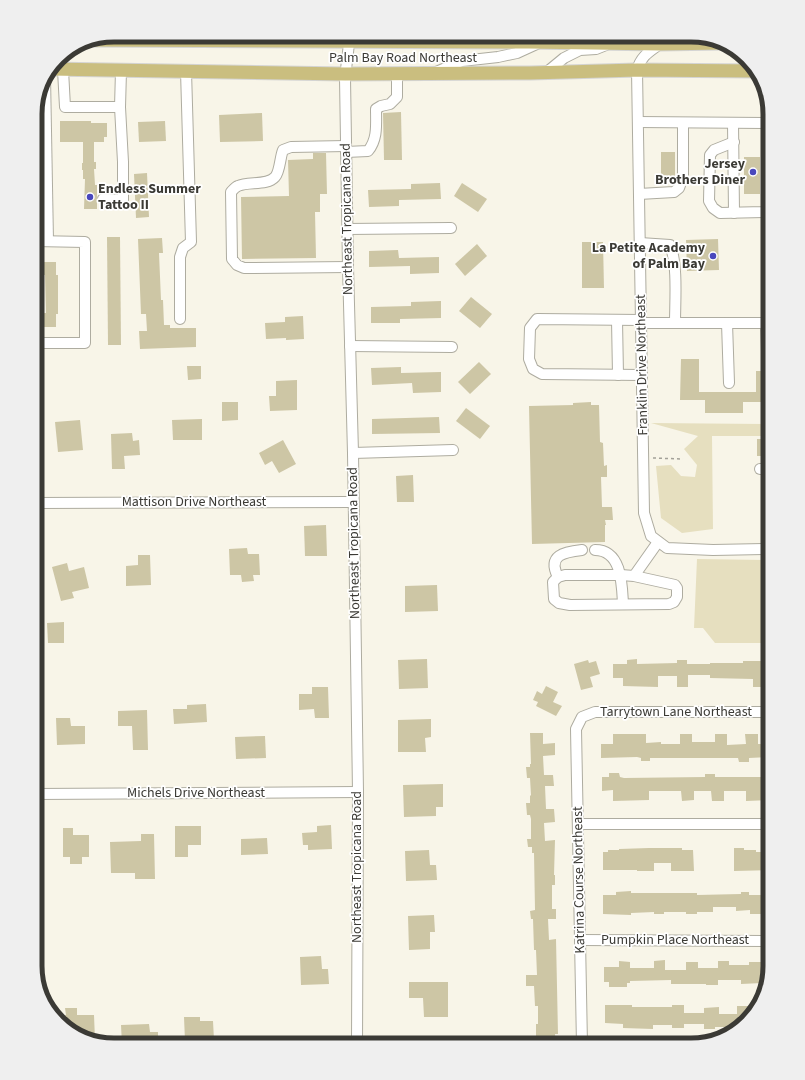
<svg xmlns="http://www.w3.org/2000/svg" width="805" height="1080" viewBox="0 0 805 1080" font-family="'Source Sans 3',sans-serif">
<rect width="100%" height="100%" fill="#f8f5e8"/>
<g fill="#e6dfbf">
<polygon points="651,423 770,424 770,436 712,436 713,529 682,533 661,518 656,466 671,465 681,476 695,477 697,465 684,449 698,436"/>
<polygon points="697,559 770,560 770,643 715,643 703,628 694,628"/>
</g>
<g fill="#cdc6a5">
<polygon points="401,112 402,160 384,160 383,113"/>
<polygon points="262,113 263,141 220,142 219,115"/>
<polygon points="60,121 91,121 91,123 107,123 107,137 104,137 104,142 94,142 94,162 96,162 96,169 94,169 95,185 97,185 97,209 84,209 85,179 83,179 83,170 82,170 82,163 83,163 83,142 60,142"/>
<polygon points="165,121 166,141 139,142 138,122"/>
<rect x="661" y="152" width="14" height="27"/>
<polygon points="313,153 326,153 327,194 320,194 320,212 315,212 316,258 242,259 241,197 289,196 288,160 313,159"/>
<rect x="744" y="157" width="16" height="37"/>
<polygon points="147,173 149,217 136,218 134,174"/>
<polygon points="440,183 441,199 399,200 399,206 369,207 368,190 411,189 411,184"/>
<polygon points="462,183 487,199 478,212 454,196"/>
<polygon points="107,237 120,237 121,345 108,345"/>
<polygon points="162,238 163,253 159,253 161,300 163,300 164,325 170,325 170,328 196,328 196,347 140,349 139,331 147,331 146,314 141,314 138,239"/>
<polygon points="718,239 719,270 687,271 686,240"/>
<polygon points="582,242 603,242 604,288 582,288"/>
<polygon points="477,244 487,256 465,276 455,264"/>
<polygon points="398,250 399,258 439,257 439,273 410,274 410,266 369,267 369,251"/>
<polygon points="35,262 56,262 56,275 58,275 58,314 56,314 56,327 35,327 35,313 46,313 45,275 35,275"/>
<polygon points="471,297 492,314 480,328 459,311"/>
<polygon points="441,301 441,318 400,319 400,323 371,323 371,307 411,306 411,302"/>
<polygon points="303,316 304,339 286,340 286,338 266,339 265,323 285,322 285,317"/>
<polygon points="681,359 699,359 699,392 756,392 756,371 762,371 762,367 770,367 770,402 743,402 743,413 705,413 705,400 680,400"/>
<polygon points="479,362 491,374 470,394 458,382"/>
<polygon points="187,366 201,366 201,379 188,380"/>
<polygon points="401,367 401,373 441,372 441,392 413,393 412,383 372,385 371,368"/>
<polygon points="297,380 297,410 270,411 269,396 276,396 276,381"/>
<polygon points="222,402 238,402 238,420 222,421"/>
<polygon points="591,402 591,405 599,405 600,442 603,443 604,466 607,465 607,477 601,477 602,507 612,507 613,520 605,520 606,525 605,525 605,542 532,544 529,406 573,405 573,403"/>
<polygon points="466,408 490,426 480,439 456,421"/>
<polygon points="439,417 440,433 372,434 372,419"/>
<polygon points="202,419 202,440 173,440 172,420"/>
<polygon points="80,420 83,450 58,452 55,422"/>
<polygon points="132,433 133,441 139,440 140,455 124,456 125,469 112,469 111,434"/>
<rect x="757" y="439" width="13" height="17"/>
<polygon points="283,440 296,464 279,473 272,461 265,465 259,453"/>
<polygon points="413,475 414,502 397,502 396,476"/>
<polygon points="326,525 327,556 305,556 304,526"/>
<polygon points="247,548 248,554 259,554 260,575 253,575 254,581 242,582 241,575 230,575 229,549"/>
<polygon points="138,555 150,555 151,585 126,586 126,566 138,565"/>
<polygon points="67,563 69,571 84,567 89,588 72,592 74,598 61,601 52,567"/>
<polygon points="437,585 438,611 405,612 405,586"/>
<polygon points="64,622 64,643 48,643 47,623"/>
<polygon points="427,659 428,688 399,689 398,660"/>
<polygon points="637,659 637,664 677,663 677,660 687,660 687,664 710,664 710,663 743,663 743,661 766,661 766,687 753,687 753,679 710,678 710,675 688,675 688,687 677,687 677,676 658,676 658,687 623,686 623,678 613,678 613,664 627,664 627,660"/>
<polygon points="588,660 589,663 596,661 600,674 590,677 593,687 581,690 574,664"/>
<polygon points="546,686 558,692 553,702 562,706 556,716 536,706 538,702 533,700 537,691 542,694"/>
<polygon points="312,687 328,687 329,718 315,718 314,709 299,710 299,694 312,694"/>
<polygon points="206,704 207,722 174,724 173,709 187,709 187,705"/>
<polygon points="147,710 148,750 133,750 132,726 118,726 118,711"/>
<polygon points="56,718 70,718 71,726 85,726 85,744 57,745"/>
<polygon points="431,719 431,737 425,738 426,752 398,752 398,720"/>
<polygon points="530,733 543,733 543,744 555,743 555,755 543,756 544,775 553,775 554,786 545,786 546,809 554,809 555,822 544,823 545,841 555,840 554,875 555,875 555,885 552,885 552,909 556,909 556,919 548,919 549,940 556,939 558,1034 555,1034 556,1044 554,1045 536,1045 536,1024 538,1024 538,1006 535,1006 534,986 526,986 526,975 537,975 536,950 534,950 533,919 531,919 530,911 535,910 534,853 532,853 532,847 528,847 527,839 531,839 531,819 530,815 527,815 526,803 530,803 530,796 531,795 530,778 527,778 526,767 530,767 530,764 531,764"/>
<polygon points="613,734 646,734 646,743 661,742 661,744 680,744 680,734 692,734 692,742 715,742 715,734 727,734 727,745 746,744 745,734 758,734 758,744 770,744 770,757 749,758 749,762 739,762 738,758 650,758 650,761 641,761 641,758 637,757 601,758 601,744 613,744"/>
<polygon points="265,736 266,758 236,759 235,737"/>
<polygon points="609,773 619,773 620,777 624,778 705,777 705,774 715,774 715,777 770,777 770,800 746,801 746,791 724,791 724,801 712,801 711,791 694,791 694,800 682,801 681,791 649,791 649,800 613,801 613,790 602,791 602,777 609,777"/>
<polygon points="443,784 443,807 436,807 436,816 404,817 403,785"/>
<polygon points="331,825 332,849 308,850 308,845 303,845 302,833 317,832 317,826"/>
<polygon points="175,826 201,826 201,845 188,845 188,857 175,857"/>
<polygon points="63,828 73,828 73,835 89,835 89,857 82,857 82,864 70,864 70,857 63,857"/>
<polygon points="141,834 154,834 155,879 135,879 135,873 111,873 110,842 141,841"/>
<polygon points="267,838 268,854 241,855 241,839"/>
<polygon points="649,848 682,848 682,850 693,850 694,871 671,871 671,863 654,863 654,871 637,871 637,870 603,870 603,852 608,852 608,850 619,850 619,849"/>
<polygon points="734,848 744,848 744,850 756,850 756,852 761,852 761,855 770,855 770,870 734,871"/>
<polygon points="429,850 430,865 436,865 437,880 406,881 405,851"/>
<polygon points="631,891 631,893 697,893 697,895 741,894 741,892 749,892 749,895 761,895 761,914 750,914 750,910 736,911 736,907 713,907 713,912 697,912 697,914 686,914 686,912 664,912 664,914 654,914 654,912 631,913 631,915 603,914 603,895 616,895 616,892"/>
<polygon points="434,915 435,932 430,932 430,949 409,950 408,916"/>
<polygon points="321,956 322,969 328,969 329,984 301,985 300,957"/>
<polygon points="665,960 665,970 686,970 686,962 698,962 698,968 718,968 718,961 729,961 729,965 749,965 749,962 762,962 762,983 741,984 741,980 718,980 718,985 706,985 706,984 671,984 671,980 630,981 630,983 627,983 627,987 609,987 609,982 604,982 604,967 619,967 619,961 630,962 630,968 654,968 654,961"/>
<polygon points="409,982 448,982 448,1017 424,1017 423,998 409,998"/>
<polygon points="605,1005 632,1005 632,1007 672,1007 672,1005 684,1005 684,1013 704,1013 704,1008 719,1007 719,1014 737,1014 737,1006 754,1006 754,1011 738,1027 715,1027 715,1029 704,1029 704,1024 684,1024 684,1028 672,1028 672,1025 653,1025 653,1029 623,1028 623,1024 605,1023"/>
<polygon points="65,1008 77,1008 77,1015 94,1015 95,1040 81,1036 81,1033 73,1033 56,1016 66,1015"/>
<polygon points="184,1017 200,1017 200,1021 213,1021 214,1040 185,1041"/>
<polygon points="149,1024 150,1032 158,1032 158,1045 122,1045 121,1025"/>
</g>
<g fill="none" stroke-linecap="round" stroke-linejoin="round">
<g stroke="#aeaca0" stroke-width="12">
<g id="minor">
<polyline points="350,35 345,78 348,267 353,453 358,792 357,1045"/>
<path d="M660 44C649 52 641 56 637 70L644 513 651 536 667 548 713 550 770 549"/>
<polyline points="63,70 65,107 120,107"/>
<polyline points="436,72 462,61 498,57 517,53 541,42 541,35"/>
<polyline points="547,72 564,58 580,50 596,49 606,45"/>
<polyline points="45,76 48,241"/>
<polyline points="638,122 770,123"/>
<polyline points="733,123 734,213"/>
<polyline points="734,142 714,150 710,155 709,201 713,208 720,213 765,212 769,206 770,184"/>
<path d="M346 146 291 147 283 150C280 157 280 172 275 177 267 186 248 181 238 186 235 187 233 190 231 192L232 259 237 265 244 268 348 267"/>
<path d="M346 152 368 151C378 139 376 124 376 109L381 106 390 104 397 97V74"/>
<polyline points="639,194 674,192 679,188 683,177 683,123"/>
<polyline points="103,199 123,200 123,162 120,107 121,71"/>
<polyline points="347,229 451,228"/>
<path d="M640 243 670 245C678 264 675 302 675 323"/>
<polyline points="180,319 180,257 183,248 191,242 186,71"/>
<polyline points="617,320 618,375"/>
<polyline points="641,320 537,319 530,328 529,359 533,369 542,374 642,375"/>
<polyline points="641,323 770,323"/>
<polyline points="727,323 729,383"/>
<polyline points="766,323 767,351"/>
<polyline points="35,343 85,343 85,242 35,241"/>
<polyline points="350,346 452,347"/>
<polyline points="353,453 453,450"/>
<polyline points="760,469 770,469"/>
<polyline points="35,503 353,502"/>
<path d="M595 550C622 550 622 585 623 604"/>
<polyline points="634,576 675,585 677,588 677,597 674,602 669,604 570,605 559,603 554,599 553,582 558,577 565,575 621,575 634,576 658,542"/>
<path d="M558 577C547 555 564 552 582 550"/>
<polyline points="35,794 358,792"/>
<polyline points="578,824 770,824"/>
<polyline points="580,940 770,941"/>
<polyline points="582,1045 576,729 582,717 595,712 770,712"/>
</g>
</g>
<g stroke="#d4d4d3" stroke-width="15">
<g id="major">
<polyline points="88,40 529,42 660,44 722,43"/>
<polyline points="50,69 345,74 530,73 637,70 756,71"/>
</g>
</g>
<polyline stroke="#a3a198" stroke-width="1.5" stroke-dasharray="3 3" stroke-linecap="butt" points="653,458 683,459"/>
<use href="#minor" stroke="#fff" stroke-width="10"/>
<use href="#major" stroke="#cabe7f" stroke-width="13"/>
</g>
<g fill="#4947bd" stroke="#fff" stroke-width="1.5">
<circle cx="753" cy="172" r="4"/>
<circle cx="90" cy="197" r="4"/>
<circle cx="713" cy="256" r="4"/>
</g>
<g text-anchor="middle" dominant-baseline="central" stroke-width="3.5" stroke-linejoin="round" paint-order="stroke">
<g font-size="14" fill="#3b3a35" stroke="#fff">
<text x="403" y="58">Palm Bay Road Northeast</text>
<text transform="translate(347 219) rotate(-91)">Northeast Tropicana Road</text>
<text transform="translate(642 365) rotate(-91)">Franklin Drive Northeast</text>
<text x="194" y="502">Mattison Drive Northeast</text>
<text transform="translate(354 543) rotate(-91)">Northeast Tropicana Road</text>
<text x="676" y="712">Tarrytown Lane Northeast</text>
<text x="196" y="793">Michels Drive Northeast</text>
<text transform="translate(357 867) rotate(-90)">Northeast Tropicana Road</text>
<text transform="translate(579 880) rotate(-91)">Katrina Course Northeast</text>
<text x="675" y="940">Pumpkin Place Northeast</text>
</g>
<g font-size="14" font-weight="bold" fill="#3b3a35" stroke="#fff" text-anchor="end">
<text x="745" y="164">Jersey<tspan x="745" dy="16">Brothers Diner</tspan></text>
<text x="98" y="189" text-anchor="start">Endless Summer<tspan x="98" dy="16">Tattoo II</tspan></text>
<text x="705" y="248">La Petite Academy<tspan x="705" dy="16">of Palm Bay</tspan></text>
</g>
</g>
<path d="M0 0H805V1080H0ZM114 42H691A72 72 0 0 1 763 114V966A72 72 0 0 1 691 1038H114A72 72 0 0 1 42 966V114A72 72 0 0 1 114 42Z" fill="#efefef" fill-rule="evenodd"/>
<path fill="none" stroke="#3b3a35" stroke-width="5" d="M114 42H691A72 72 0 0 1 763 114V966A72 72 0 0 1 691 1038H114A72 72 0 0 1 42 966V114A72 72 0 0 1 114 42Z"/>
</svg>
